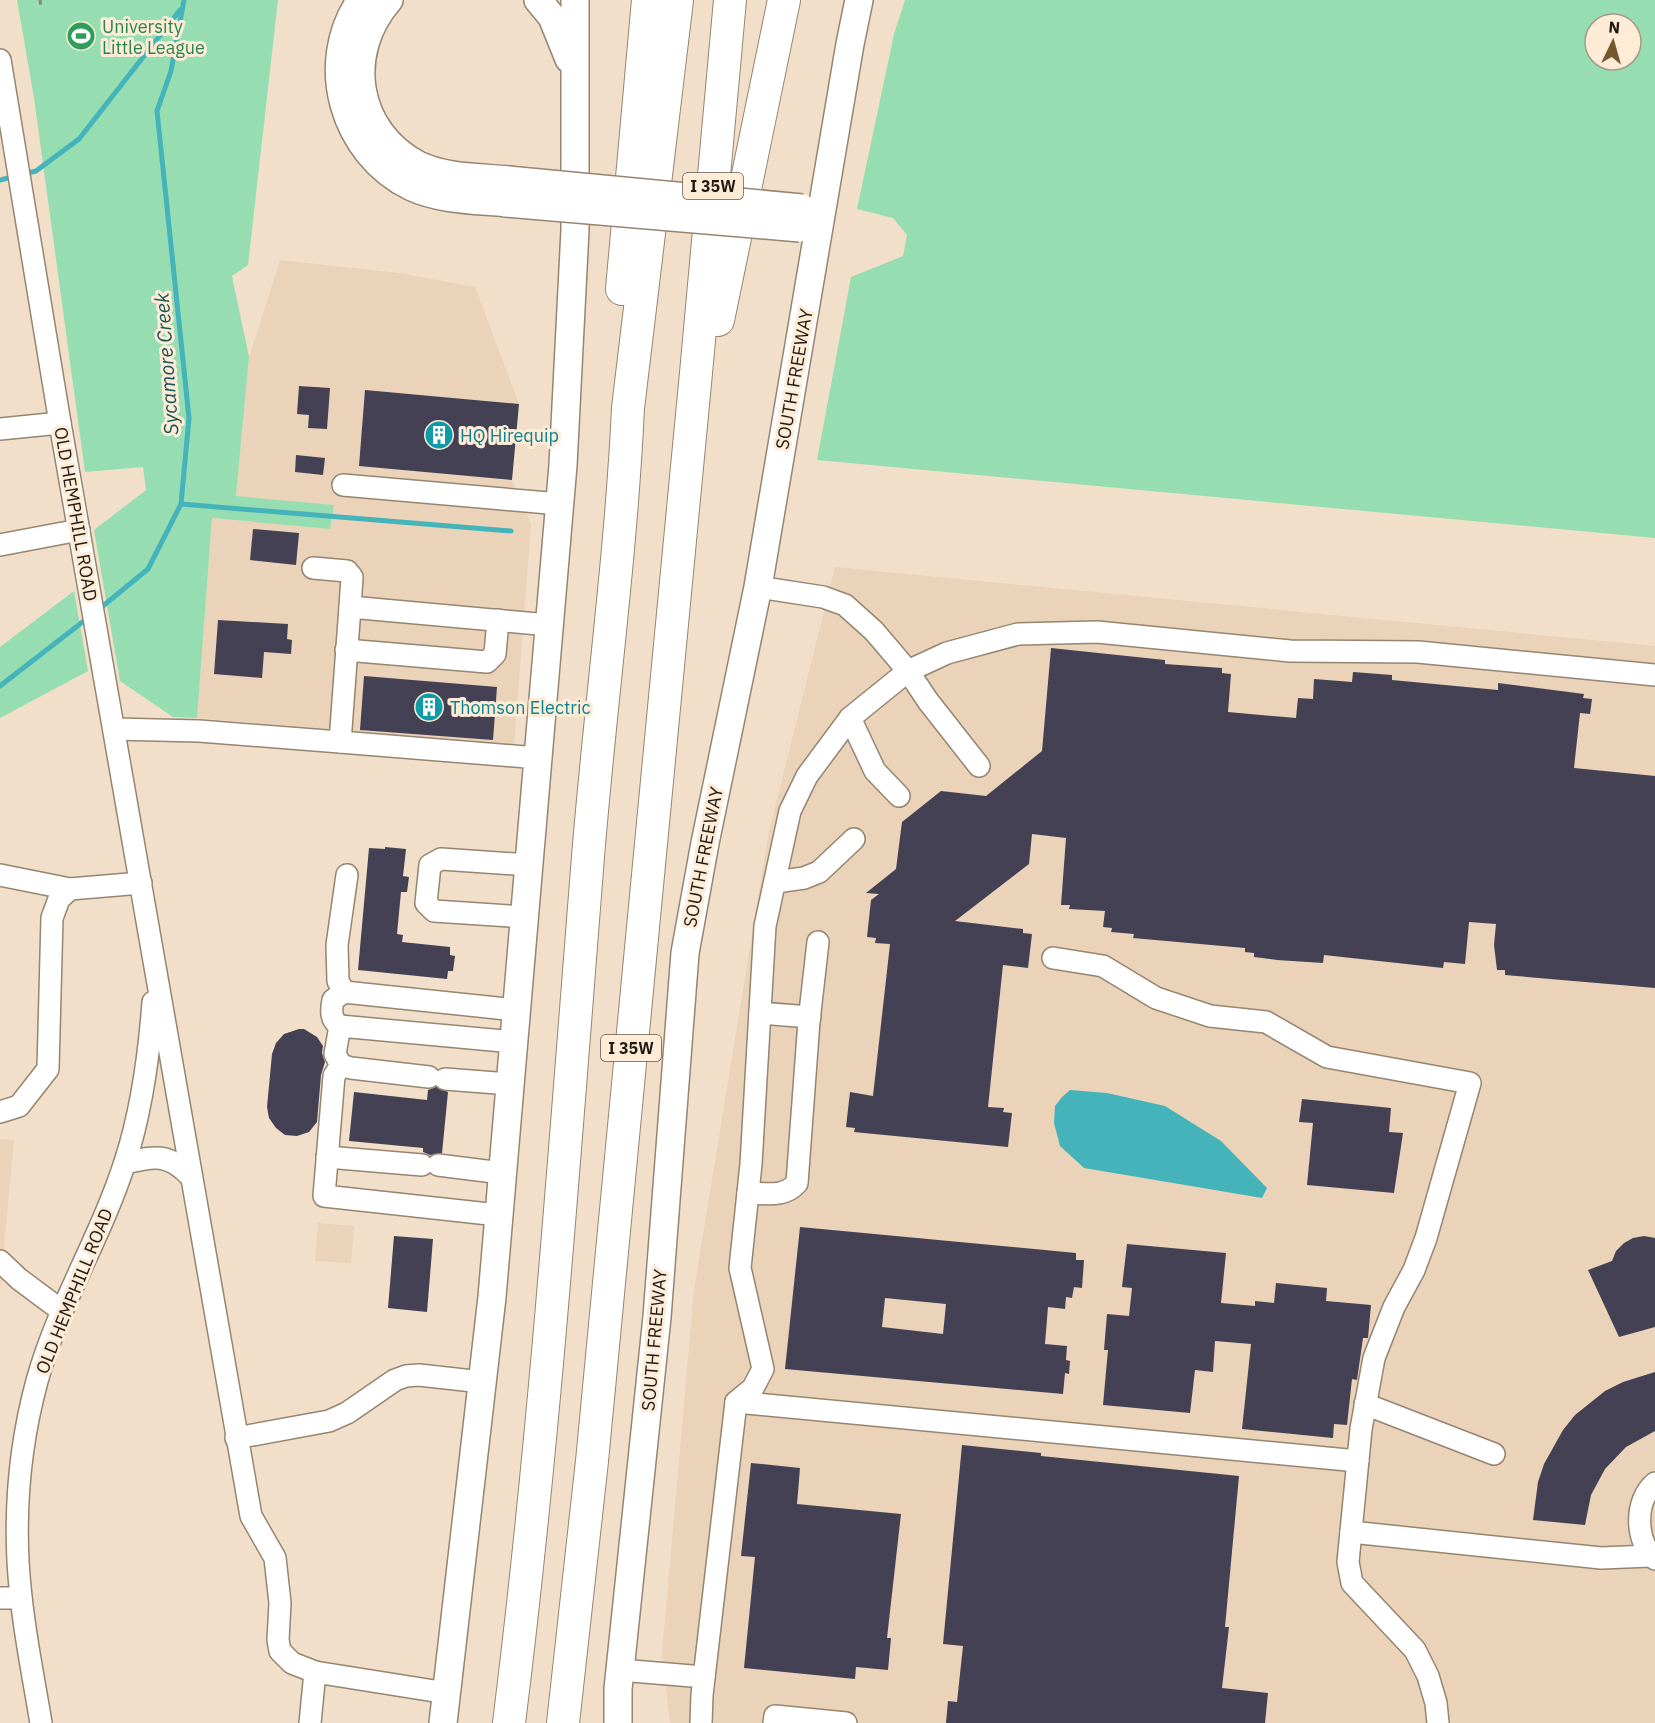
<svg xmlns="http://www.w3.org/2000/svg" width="1655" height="1723" viewBox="0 0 1655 1723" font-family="'IBM Plex Sans',sans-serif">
<rect width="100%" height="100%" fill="#f1dfca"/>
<g fill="#ead3b8">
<polygon points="280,260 399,273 475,287 519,404 512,480 531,524 514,745 197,718 212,518 329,529 334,506 236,496 249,357"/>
<polygon points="835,567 1655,646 1655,1723 670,1723 662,1653 694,1290 769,831"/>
<polygon points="0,1139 14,1140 0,1289"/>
<polygon points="318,1223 354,1226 351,1263 315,1261"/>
</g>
<g fill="#96deb2" fill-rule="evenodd">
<polygon points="17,0 278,0 248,265 232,276 249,357 236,496 334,505 330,529 212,518 197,718 173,717 120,681 94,530 146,490 143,467 85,472 34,98"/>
<path d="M905 0H1655V538L817 460 851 277 903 256 907 235 893 218 857 209 894 34ZM1595 24H1631V60H1595Z"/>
<polygon points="74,591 88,671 0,718 0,647"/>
</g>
<polygon fill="#45b4ba" points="1070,1090 1107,1093 1165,1106 1221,1141 1267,1188 1262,1198 1084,1168 1060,1146 1054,1123 1055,1106 1062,1097"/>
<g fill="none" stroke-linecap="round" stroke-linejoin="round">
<g stroke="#45b4ba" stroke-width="5">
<polyline points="24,174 36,171 79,139 180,10"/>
<polyline points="0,180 15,176"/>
<polyline points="181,504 511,531"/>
<polyline points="98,610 148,569 181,504 189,418 157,111 171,71 184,0"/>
<polyline points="0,686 89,617"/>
</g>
</g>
<g fill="#444155" fill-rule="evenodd">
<polygon points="299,386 330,388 327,429 308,428 309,415 297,414"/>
<polygon points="365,390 519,404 512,480 359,466"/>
<polygon points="296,455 325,458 323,475 295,472"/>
<polygon points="253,529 299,533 296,565 250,560"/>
<polygon points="218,620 288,624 287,639 292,640 291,654 264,652 262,678 214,674"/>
<polygon points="1051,648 1165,660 1165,664 1222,668 1222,673 1231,674 1228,712 1296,718 1298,698 1313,699 1314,679 1352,682 1353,672 1392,675 1392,680 1498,690 1498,683 1584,694 1583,698 1592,699 1590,714 1580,713 1574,768 1655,776 1655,988 1505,975 1505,970 1497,970 1494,945 1496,924 1469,922 1465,964 1444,962 1443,968 1324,955 1323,963 1277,960 1254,957 1254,953 1245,952 1245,948 1133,938 1134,934 1111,932 1112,928 1103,927 1105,911 1069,909 1070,905 1061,905 1066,838 1032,834 1029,864 955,921 1023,929 1023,933 1032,934 1028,968 1003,965 988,1107 1004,1108 1003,1112 1012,1113 1008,1147 854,1132 855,1128 846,1127 850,1092 873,1096 890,944 875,943 876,938 867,937 871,900 879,894 866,893 896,869 902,822 941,791 986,796 1042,751"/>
<polygon points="364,676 497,687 493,740 360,730"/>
<polygon points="385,847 406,849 403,876 409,877 407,892 401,892 397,934 403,935 402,942 450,947 450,955 455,956 453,971 448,971 447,979 358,970 369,848 385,849"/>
<polygon points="299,1029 304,1029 317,1037 323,1046 322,1053 325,1062 321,1075 317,1122 309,1132 297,1136 285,1135 276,1128 269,1118 267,1107 272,1054 276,1043 284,1034"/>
<polygon points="436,1087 448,1092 442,1153 430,1155 423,1152 423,1148 349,1141 354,1092 427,1100 428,1090"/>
<polygon points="1302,1099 1391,1108 1389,1132 1403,1133 1394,1193 1307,1185 1313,1123 1299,1122"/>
<path d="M800 1227 1076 1253V1260H1084L1082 1288 1074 1287 1072 1298 1066 1297 1065 1309 1048 1307 1045 1344 1067 1346 1066 1360 1070 1361 1069 1374 1065 1373 1063 1394 785 1369ZM885 1298 946 1304 943 1334 882 1327Z"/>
<polygon points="394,1236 433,1239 427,1312 388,1308"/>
<polygon points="1644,1236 1655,1238 1655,1327 1619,1337 1588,1270 1612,1261 1616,1251 1624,1243 1633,1238"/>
<polygon points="1127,1244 1226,1253 1221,1303 1255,1306 1255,1301 1274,1303 1276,1283 1327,1288 1326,1301 1371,1305 1368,1338 1363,1338 1357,1380 1352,1379 1347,1425 1334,1424 1333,1438 1242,1429 1251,1344 1215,1341 1213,1372 1195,1370 1190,1413 1103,1405 1108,1350 1104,1350 1107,1314 1129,1316 1132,1288 1122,1287"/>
<polygon points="1655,1372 1655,1431 1626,1447 1605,1469 1591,1495 1585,1525 1533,1520 1538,1482 1544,1464 1563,1430 1575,1415 1605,1391 1623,1382"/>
<polygon points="962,1445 1041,1453 1041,1456 1239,1476 1225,1627 1229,1627 1222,1688 1268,1693 1265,1723 946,1723 948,1701 957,1702 963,1646 943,1644"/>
<polygon points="751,1463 800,1468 797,1504 901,1514 887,1638 891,1638 888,1670 856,1667 855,1679 744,1668 755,1557 741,1556"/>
</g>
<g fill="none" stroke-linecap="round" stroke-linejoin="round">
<g stroke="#958571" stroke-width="24">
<g id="minor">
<polyline points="0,60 60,423 251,1516 275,1558 280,1603 278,1640 280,1651 292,1663 315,1672"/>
<polyline points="0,429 60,423"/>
<polyline points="343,485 560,504"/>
<polyline points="0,545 79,530"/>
<polyline points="313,568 347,571 352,577 350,607"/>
<polyline points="758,587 823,597 845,605 874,631 908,671 928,701 979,766"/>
<polyline points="346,650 487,662 495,654 498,620"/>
<polyline points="850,718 875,771 899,796"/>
<polyline points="114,729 199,731 340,742"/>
<polyline points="538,758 340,742 350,607 549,625"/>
<polyline points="0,875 70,889 141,883"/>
<polyline points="776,882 804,878 819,872 854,839"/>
<polyline points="524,917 434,911 426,903 430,865 441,859 529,865"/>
<polyline points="1053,958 1103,966 1156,998 1210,1016 1266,1022 1327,1057 1470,1083 1426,1238 1414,1270 1394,1307 1374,1358 1361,1429 1348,1562 1352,1583 1415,1650 1428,1676 1436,1703 1438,1723"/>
<polyline points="344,992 338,981 337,945 347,875"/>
<polyline points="760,1013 810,1017"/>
<path d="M340 1026C330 1020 331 1010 333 1000L344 992 516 1010"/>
<polyline points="341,1065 334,1076 324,1196 498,1215"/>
<polyline points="429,1077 351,1068 341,1065 335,1054 340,1026 514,1042"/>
<polyline points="445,1079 510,1084"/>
<polyline points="0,1112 19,1106 48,1069 52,918 59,899 70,889"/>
<polyline points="327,1157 422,1165"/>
<path d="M125 1163C154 1156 169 1153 190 1176"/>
<polyline points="438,1165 502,1173"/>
<path d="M748 1193C766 1193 784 1198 797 1183L809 1021 818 942"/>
<polyline points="0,1261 19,1279 62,1311"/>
<polyline points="736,1402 1358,1461"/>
<polyline points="1365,1404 1494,1454"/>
<polyline points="236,1438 329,1421 347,1413 395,1380 406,1376 419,1375 482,1382"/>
<path d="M1655 1483C1634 1501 1635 1541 1655 1559"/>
<polyline points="1351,1532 1601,1558 1651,1556"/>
<polyline points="0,1598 21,1598"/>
<polyline points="620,1670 704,1677"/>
<path d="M41 1723C32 1669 21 1616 18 1561 15 1501 21 1440 37 1381 58 1305 101 1237 125 1162 142 1110 149 1057 153 1002"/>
<polyline points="310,1723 315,1672 447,1693"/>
<polyline points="701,1723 702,1695 736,1402 753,1388 763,1369 740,1268 751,1164 765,926 790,811 807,776 850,718 908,671 947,653 1018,634 1097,632 1290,651 1418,652 1655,675"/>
<polyline points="774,1723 775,1716 846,1723"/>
</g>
</g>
<g stroke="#958571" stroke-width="30">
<g id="major">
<path d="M361 0C317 63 343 154 412 187 440 200 476 200 506 203"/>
<path d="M389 0C343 53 354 131 418 165 445 178 479 177 508 180"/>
<polyline points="538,0 552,17 569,59"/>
<polyline points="443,1723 492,1297 563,465 575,230 575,0"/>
<polyline points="618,1723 618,1689 657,1317 685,953 705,843 758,587 850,44 859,0"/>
</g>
</g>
<g stroke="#958571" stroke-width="34">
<g id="highway">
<polyline points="622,289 648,0"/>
<polyline points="718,320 784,0"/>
<path d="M509 1723C545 1435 565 1146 588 857 600 707 621 558 628 408L677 0"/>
<polyline points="563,1723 592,1461 696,373 730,0"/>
</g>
</g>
<polyline stroke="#8f8374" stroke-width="3" stroke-dasharray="4.5 4.5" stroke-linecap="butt" points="40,0 41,7"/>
<use href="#minor" stroke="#fff" stroke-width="21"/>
<use href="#major" stroke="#fff" stroke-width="27"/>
<use href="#highway" stroke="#fff" stroke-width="32"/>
<g stroke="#958571" stroke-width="30" stroke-linecap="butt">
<g id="major-bridge">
<polyline points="508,180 802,208"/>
<polyline points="506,203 800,228"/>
</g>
</g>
<use href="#major-bridge" stroke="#fff" stroke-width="27"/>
</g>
<defs>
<g id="stadium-disc" transform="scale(1.5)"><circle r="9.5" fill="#2e9e5b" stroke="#feecd7"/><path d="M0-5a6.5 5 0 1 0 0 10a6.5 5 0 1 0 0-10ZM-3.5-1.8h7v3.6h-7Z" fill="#fff"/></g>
<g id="building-disc" transform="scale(1.5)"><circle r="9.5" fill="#0f9aa8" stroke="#feecd7"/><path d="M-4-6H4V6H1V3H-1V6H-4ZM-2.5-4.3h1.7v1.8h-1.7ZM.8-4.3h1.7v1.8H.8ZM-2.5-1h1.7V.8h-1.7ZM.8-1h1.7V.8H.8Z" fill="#fff"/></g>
</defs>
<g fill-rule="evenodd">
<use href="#stadium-disc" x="81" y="36"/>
<use href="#building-disc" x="439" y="435"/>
<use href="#building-disc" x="429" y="707"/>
</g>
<g text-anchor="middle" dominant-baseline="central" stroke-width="6" stroke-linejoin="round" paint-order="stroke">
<g fill="#feecd7" stroke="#63594e" stroke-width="1.5">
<rect x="683" y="173" width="60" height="26" rx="4.5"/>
<rect x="601" y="1035" width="60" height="26" rx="4.5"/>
</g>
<g font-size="16" font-weight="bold" fill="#201a13">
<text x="713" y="186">I 35W</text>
<text x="631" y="1048">I 35W</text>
</g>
<g font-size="18" fill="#27864d" stroke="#feecd7" text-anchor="start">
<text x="102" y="26">University<tspan x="102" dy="21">Little League</tspan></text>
</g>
<g font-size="18" fill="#201a13" stroke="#feecd7">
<text transform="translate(794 379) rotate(-80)">SOUTH FREEWAY</text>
<text transform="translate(76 514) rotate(80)">OLD HEMPHILL ROAD</text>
<text transform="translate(703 857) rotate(-79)">SOUTH FREEWAY</text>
<text transform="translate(74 1291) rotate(-68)">OLD HEMPHILL ROAD</text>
<text transform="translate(654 1340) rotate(-85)">SOUTH FREEWAY</text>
</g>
<g font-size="18" fill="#0d838f" stroke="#feecd7" text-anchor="start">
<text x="460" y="435">HQ Hirequip</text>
<text x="450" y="707">Thomson Electric</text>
</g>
<g font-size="20" font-style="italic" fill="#155558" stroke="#feecd7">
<text transform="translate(166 364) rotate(-94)">Sycamore Creek</text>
</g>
</g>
<g transform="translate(1613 42) rotate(5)"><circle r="28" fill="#feecd7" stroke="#a59889" stroke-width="1.5"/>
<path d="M0-4.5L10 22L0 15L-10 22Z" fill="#77562d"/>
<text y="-9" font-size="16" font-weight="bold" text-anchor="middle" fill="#201a13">N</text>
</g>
</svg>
